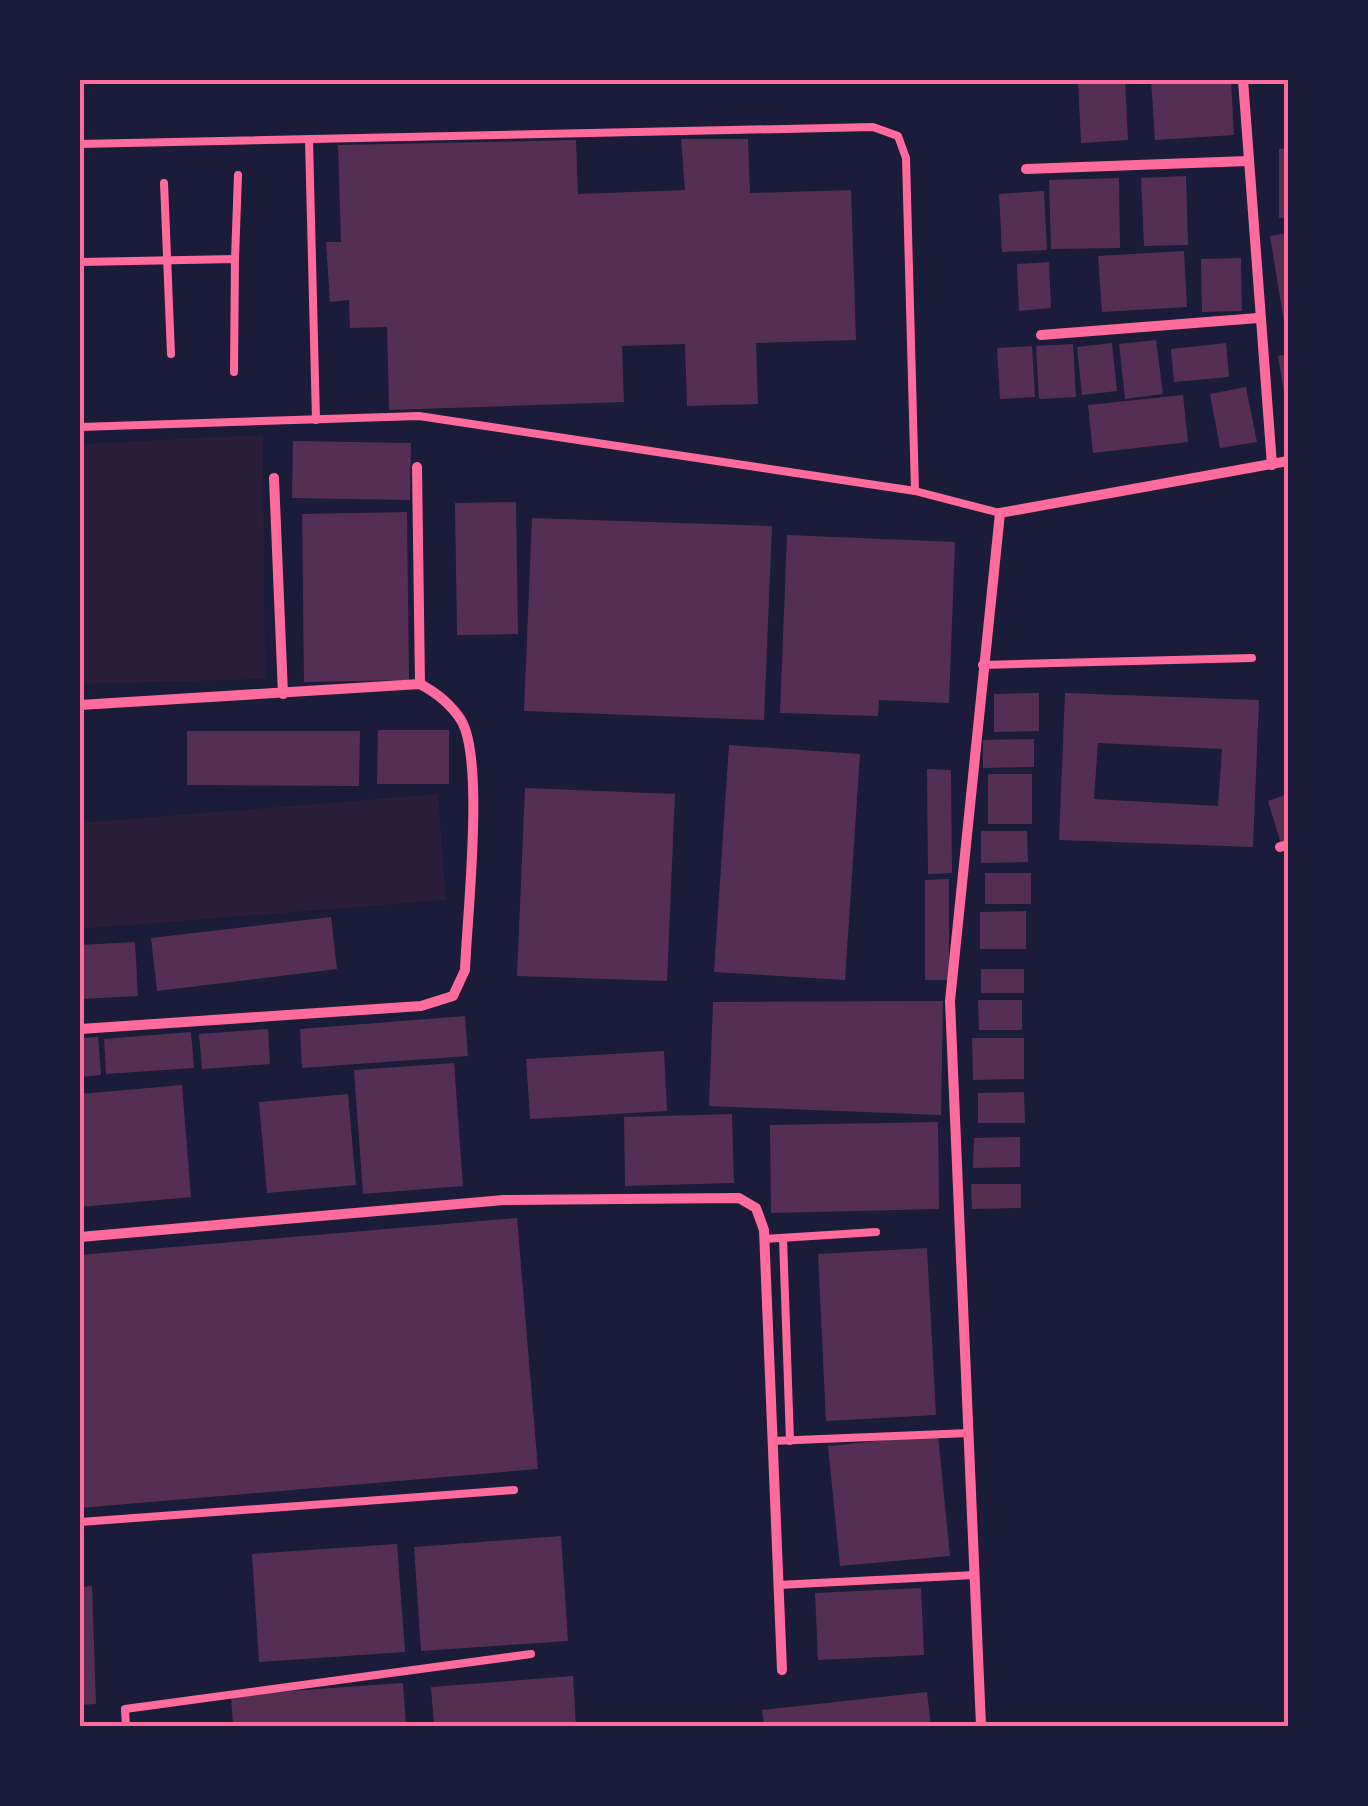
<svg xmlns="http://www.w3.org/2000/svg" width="1368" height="1806" viewBox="0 0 1368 1806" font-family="Poppins,sans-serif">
<rect width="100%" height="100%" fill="#1b1b3a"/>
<g fill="#2a1e3b">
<polygon points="263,435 265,679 80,684 80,444"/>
<polygon points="438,794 446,900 80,929 80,823"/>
</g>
<g fill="#542f53" fill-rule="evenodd">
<polygon points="1078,80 1125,80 1128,140 1081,143"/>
<polygon points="1151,80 1231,80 1234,135 1155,140"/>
<polygon points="681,139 748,139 750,193 851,190 856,340 756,343 758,404 687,406 685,344 622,346 624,402 389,410 387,327 350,328 349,300 330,302 326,242 341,242 338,145 576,140 578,194 685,190"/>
<polygon points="1288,148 1288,218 1279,218 1279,149"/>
<polygon points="1186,176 1188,245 1144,246 1141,178"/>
<polygon points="1119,178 1120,248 1051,249 1049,180"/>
<polygon points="1044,191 1047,250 1002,252 999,194"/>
<polygon points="1288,233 1288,322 1284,322 1270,236"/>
<polygon points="1184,251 1187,307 1102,312 1098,256"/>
<polygon points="1241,258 1242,311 1202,312 1201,259"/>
<polygon points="1049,262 1051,308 1019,311 1017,264"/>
<polygon points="1156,340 1163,394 1125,399 1119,344"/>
<polygon points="1112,343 1117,391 1082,395 1077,347"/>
<polygon points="1226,343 1229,377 1174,382 1171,349"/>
<polygon points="1073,344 1076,397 1039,399 1036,346"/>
<polygon points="1032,346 1035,397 1000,399 997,348"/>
<polygon points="1288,354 1288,405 1286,405 1278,356"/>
<polygon points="1246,387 1257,442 1220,448 1210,394"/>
<polygon points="1183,395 1188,442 1093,453 1088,405"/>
<polygon points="293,441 411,443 410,500 292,498"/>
<polygon points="516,502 518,634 457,635 455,503"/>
<polygon points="407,512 409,680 304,682 302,514"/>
<polygon points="532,518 772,526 764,720 524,711"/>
<polygon points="787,535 955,542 949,703 879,700 878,716 780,713"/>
<polygon points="1039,693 1039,731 994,732 994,694"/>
<path d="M1065 693 1259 700 1253 847 1059 840ZM1098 743 1222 749 1218 806 1094 799Z"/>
<polygon points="378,730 449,730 449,784 377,784"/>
<polygon points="187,731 360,731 359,786 187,785"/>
<polygon points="1034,739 1034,767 983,768 983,740"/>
<polygon points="729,745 860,754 845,980 714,972"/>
<polygon points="927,769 951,770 952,873 928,874"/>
<rect x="988" y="774" width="44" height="50"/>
<polygon points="525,788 675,794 667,981 517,976"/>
<polygon points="1288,794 1288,842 1281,844 1268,801"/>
<polygon points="981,831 1027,831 1028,862 981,863"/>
<rect x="985" y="873" width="46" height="31"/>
<polygon points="949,879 949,980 925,980 925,880"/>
<polygon points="1026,911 1026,949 980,949 980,912"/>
<polygon points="331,917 337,969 157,991 151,938"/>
<polygon points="135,942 138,996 80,999 80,945"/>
<rect x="981" y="969" width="43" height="24"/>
<polygon points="978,1000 1022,1000 1022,1030 979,1030"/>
<polygon points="943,1001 941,1115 709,1106 713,1002"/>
<polygon points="465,1016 468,1056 302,1068 300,1029"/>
<polygon points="268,1029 270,1064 202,1069 199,1034"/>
<polygon points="191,1032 194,1068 106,1074 104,1039"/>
<polygon points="98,1037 101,1075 80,1077 80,1038"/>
<polygon points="972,1038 1024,1038 1024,1079 973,1080"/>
<polygon points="664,1051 667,1111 530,1119 526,1059"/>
<polygon points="454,1063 463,1186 363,1194 354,1070"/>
<polygon points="182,1085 191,1197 80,1207 80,1094"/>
<polygon points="1024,1092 1025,1123 978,1123 978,1093"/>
<polygon points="348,1094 356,1185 267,1193 259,1102"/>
<polygon points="732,1114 734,1183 625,1186 624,1117"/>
<polygon points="938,1122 939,1209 771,1213 770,1125"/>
<polygon points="1020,1137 1020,1167 973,1168 974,1138"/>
<polygon points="971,1184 1021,1184 1021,1208 972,1209"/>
<polygon points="517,1218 538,1469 80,1508 80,1255"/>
<polygon points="927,1248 936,1415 826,1421 818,1254"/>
<polygon points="938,1435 950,1556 840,1566 828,1446"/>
<polygon points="561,1536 568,1641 421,1651 414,1547"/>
<polygon points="397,1544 405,1652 259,1662 252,1554"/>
<polygon points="92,1586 96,1704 80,1705 80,1587"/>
<polygon points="921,1588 924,1655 818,1660 815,1593"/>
<polygon points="573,1676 576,1726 434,1726 431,1687"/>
<polygon points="403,1683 406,1726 233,1726 231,1695"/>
<polygon points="927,1692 931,1726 764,1726 762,1710"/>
</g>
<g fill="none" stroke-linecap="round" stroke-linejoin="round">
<g stroke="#ff6b9d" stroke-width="8">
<polyline points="309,140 316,420"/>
<polyline points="80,144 873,127 898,136 906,158 915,491"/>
<polyline points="164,183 171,354"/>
<polyline points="235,259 238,175"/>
<polyline points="80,262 235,259 234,372"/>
<polyline points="80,427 419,416 915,491 1000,513"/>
<polyline points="982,665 1252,658"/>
<polyline points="783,1238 790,1441"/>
<polyline points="764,1239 876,1232"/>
<polyline points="772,1441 969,1433"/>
<polyline points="80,1522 514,1490"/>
<polyline points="778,1585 975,1575"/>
<polyline points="126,1726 125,1709 531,1654"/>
</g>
<g stroke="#ff6b9d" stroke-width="10">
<polyline points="1243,80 1272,465"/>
<polyline points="1026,169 1248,161"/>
<polyline points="1041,335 1258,318"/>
<polyline points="417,467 420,684"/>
<polyline points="274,478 283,694"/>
<path d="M80 705 420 684C437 693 450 703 461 720 485 760 467 916 465 970L453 996 421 1006 80 1029"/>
<polyline points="1280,847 1288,845"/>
<polyline points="80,1237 504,1200 739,1198 756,1208 764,1230 782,1670"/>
<polyline points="981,1726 950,1001 1000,513 1288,461"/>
</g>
</g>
<rect width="1368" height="1806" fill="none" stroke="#1b1b3a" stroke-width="165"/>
<rect x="82" y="82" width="1204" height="1642" fill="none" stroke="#ff6b9d" stroke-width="4"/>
</svg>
